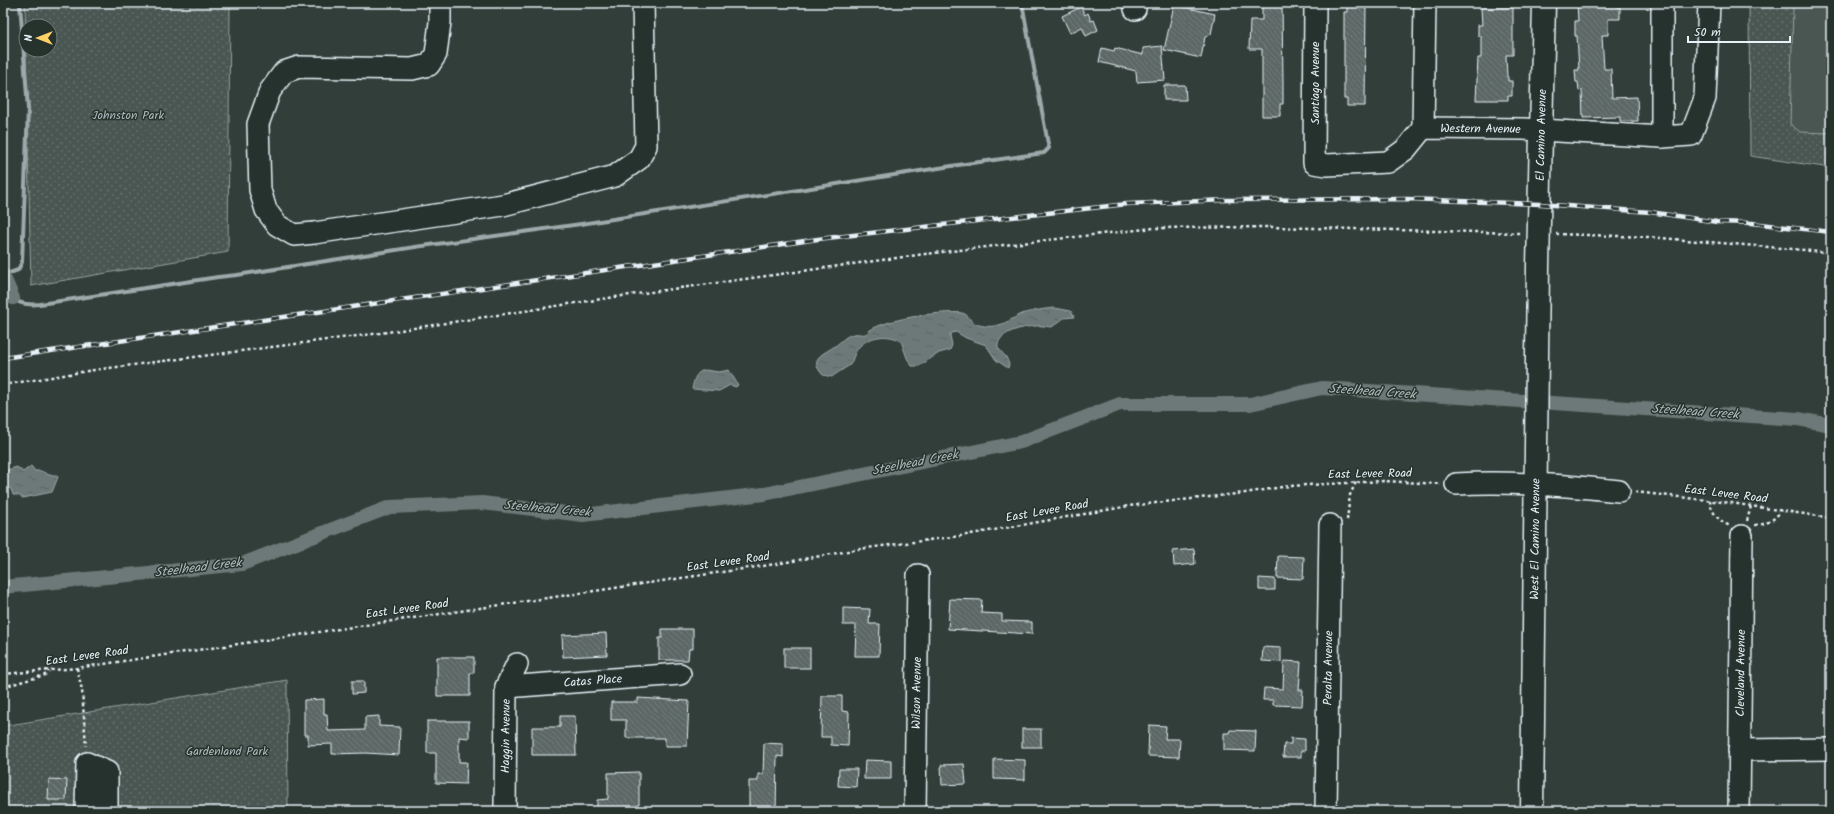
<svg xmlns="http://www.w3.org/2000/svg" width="1834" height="814" viewBox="0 0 1834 814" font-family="Kalam,sans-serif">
<defs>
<pattern id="grass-dots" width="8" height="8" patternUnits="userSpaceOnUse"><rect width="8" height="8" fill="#495651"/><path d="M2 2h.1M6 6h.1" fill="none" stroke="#636f6b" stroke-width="1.8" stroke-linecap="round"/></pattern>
<pattern id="water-ripples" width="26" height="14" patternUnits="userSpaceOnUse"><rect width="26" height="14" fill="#6d7978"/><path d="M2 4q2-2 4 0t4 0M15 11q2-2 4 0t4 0" fill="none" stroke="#5b6363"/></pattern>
<pattern id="building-back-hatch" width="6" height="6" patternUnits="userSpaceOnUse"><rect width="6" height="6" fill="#5c6865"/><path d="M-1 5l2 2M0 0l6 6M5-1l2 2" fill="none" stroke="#737e7c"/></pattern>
</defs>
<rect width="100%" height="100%" fill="#323e39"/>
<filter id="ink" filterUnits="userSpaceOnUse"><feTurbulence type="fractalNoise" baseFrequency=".025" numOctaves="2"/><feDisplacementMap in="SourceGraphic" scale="8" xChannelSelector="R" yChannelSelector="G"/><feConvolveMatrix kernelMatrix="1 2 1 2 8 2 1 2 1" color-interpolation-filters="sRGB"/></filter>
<g filter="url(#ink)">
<g fill="url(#grass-dots)" stroke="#98a4a4" fill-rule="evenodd">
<path d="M25 3H230L228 252 31 286ZM26 26H50V50H26Z"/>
<polygon points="1749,3 1831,3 1831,168 1750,156"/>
<polygon points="287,680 288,811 3,811 3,726"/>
</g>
<polygon fill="#495651" stroke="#98a4a4" points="1793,7 1831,7 1831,133 1800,132 1790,124"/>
<g fill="url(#water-ripples)" stroke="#9ea9ab">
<path d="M1055 308 1071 311 1074 317 1064 318 1052 327C1047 327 1041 325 1036 326 1023 327 996 332 998 348L1006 357 1009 364 1008 368 996 360 986 345 966 338 956 332 951 333 950 335 952 345 950 350 939 353 919 366H912L907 358 901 341C888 333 868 336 858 348 854 353 853 360 850 365 849 366 835 374 832 377L823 375C807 358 824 354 835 346 841 342 846 335 854 334 858 333 861 335 866 334 875 320 945 310 962 313 967 314 968 317 971 320 976 326 987 327 994 326 1004 325 1013 318 1022 314 1026 312 1049 308 1055 308Z"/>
<path d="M705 370 719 372 729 370 738 385 736 387 730 385 719 391 692 389C694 380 695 372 705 370Z"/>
<polygon points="31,466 35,471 41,471 49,475 57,475 58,477 52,492 23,498 18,495 13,495 11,489 3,485 3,476 7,470 17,467 23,472"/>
</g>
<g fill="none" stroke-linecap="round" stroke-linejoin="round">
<g stroke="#9ea9ab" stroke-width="4">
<polyline points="4,275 18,270 22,262 28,109 20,3"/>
<path d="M13 298C20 305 31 305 40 304L218 277 237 275 415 247 581 224 958 165 1044 153 1049 148 1048 144 1022 3"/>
</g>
<g stroke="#6d7978" stroke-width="14">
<polyline points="3,275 13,298"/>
<polyline points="3,587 242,564 390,507 482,503 583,515 764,494 1021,442 1120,404 1250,404 1322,388 1798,419 1831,425"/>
</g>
</g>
<g fill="url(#building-back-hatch)" stroke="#e8f1f8">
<polygon points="1262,3 1282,3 1283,82 1283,104 1280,104 1280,116 1262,116 1262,49 1249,49 1250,20 1262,20"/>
<polygon points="1347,3 1366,3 1365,106 1347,106 1347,99 1344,99 1344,12 1347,12"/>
<polygon points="1577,3 1617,3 1617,7 1620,7 1620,19 1608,19 1608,35 1602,35 1604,69 1611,69 1612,98 1637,97 1638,121 1620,121 1620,117 1583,118 1582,90 1579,91 1578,82 1576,82 1575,70 1579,70 1577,36 1575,36 1575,21 1578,21"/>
<polygon points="1174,5 1215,14 1211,34 1205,37 1201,58 1164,50"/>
<polygon points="1081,7 1085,15 1088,13 1091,21 1094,20 1098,30 1086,36 1082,27 1070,33 1062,16"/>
<polygon points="1481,8 1513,8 1513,55 1506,55 1507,77 1508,77 1508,81 1512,81 1512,96 1508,96 1508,100 1476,100 1478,58 1481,58 1481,36 1478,36 1478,25 1482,25"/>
<polygon points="1162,46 1165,80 1137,82 1136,71 1099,62 1102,48 1114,51 1115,48 1143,55 1143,48"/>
<polygon points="1164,85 1185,85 1186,100 1164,100"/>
<polygon points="1194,549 1195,564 1174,566 1173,551"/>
<polygon points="1278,556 1304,557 1303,579 1277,578"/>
<polygon points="1259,578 1275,579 1275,590 1259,590"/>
<polygon points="950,599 982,600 981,613 1002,614 1002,621 1032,622 1032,634 948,629"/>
<polygon points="843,608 870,609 869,624 880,624 879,656 855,656 856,625 843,625"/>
<polygon points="662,629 693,629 693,649 689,649 688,660 659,660 659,638 662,638"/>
<polygon points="606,633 607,655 563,657 562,635"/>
<polygon points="1263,647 1281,648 1281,662 1262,661"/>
<rect x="784" y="648" width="26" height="20"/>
<polygon points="437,657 474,657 474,673 470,673 470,696 437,696"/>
<polygon points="1284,661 1301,662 1299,690 1303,690 1302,706 1273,705 1273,700 1263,700 1264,688 1283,689"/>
<polygon points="352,681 364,681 364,693 352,694"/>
<polygon points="822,696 842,696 842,711 849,712 848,746 831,745 831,737 821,737"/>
<polygon points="638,698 689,701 687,746 665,746 665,738 626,738 626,720 611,720 611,702 638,702"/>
<polygon points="324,699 324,714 327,714 328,731 365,730 365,717 379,716 379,726 400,727 399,755 365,753 332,754 332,744 308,745 308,735 304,735 304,700"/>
<polygon points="560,716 575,716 576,755 532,755 532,727 560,727"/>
<polygon points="427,721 469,721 469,738 459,737 459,762 467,762 466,784 436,783 436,753 427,753"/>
<polygon points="1149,725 1166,726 1165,739 1180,739 1179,757 1148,756"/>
<rect x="1022" y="729" width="19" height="18"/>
<polygon points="1230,730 1256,731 1255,751 1224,750 1224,733 1229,733"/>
<polygon points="1291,738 1305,739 1305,751 1301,751 1301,757 1283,757 1284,744 1291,744"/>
<polygon points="764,743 783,744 783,757 777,756 776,811 749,811 749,781 758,781 758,774 763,774"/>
<polygon points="994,759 1025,760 1025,780 994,779"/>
<polygon points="865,760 891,761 891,779 864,779"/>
<polygon points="964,764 966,784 942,785 941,765"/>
<polygon points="839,769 857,769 856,787 838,786"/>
<polygon points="639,772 639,811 597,811 597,800 608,799 608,773"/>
<polygon points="49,779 67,780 66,800 48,800"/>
</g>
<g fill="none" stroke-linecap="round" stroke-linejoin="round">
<g stroke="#e8f1f8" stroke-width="24">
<g id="minor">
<polyline points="440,3 440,22 436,54 429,65 412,69 299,67 284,72 270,91 258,124 260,190 266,210 277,225 294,235 314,233 503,205 615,176 639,159 646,146 643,3"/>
<polyline points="1134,3 1135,9"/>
<path id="s1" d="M1315 3 1314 163 1327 165 1388 162 1406 149 1423 128 1523 129 1662 137 1691 135 1705 98 1709 3"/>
<polyline points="1662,3 1662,137"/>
<polyline points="1423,128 1425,3"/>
<path d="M1456 484C1511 481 1564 485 1619 491"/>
<path id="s2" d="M506 687 680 674"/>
<polyline points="1739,750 1831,749"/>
<polyline points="86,811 87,763 107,772 107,811"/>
<path id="s3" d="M505 811 506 687 517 664"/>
<path id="s4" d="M915 811 918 575"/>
<path id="s5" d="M1326 811 1330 525"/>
<path id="s6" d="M1739 811 1742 536"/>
</g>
</g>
<g stroke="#e8f1f8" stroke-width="25">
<g id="major">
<path id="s7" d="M1532 811 1538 266 1544 3"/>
</g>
</g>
<g stroke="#e8f1f8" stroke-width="2.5" stroke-dasharray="3 3" stroke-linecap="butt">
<polyline points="1556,234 1649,237 1804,250 1831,254"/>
<polyline points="3,385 94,370 388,332 608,298 925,254 1154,228 1270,227 1521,233"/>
<polyline points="1635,492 1731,503 1831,518"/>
<path d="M1710 500C1711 513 1719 521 1730 526"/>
<polyline points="1347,520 1350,495 1356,482"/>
<polyline points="1747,521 1751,506"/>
<path d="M1755 525C1766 525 1776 519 1781 510"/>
<polyline points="77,668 82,690 86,746"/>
<polyline points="3,674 77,668 776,564 859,549 960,536 1129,506 1245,493 1289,486 1384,481 1441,484"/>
<polyline points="3,687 45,675 49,671"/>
</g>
<use href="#minor" stroke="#26332d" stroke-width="21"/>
<use href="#major" stroke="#26332d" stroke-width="22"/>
<g stroke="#e8f1f8" stroke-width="4.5">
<polyline id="rail" points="3,358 818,239 1127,204 1228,200 1408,199 1540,204 1650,212 1717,222 1752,223 1831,232"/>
</g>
<use href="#rail" stroke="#26332d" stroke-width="3" stroke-dasharray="9" stroke-linecap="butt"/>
</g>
</g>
<g text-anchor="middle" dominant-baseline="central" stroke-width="3" stroke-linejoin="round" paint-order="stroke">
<g font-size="12" fill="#e8f1f8" stroke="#26332d">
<text transform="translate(1315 83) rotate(-90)">Santiago Avenue</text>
<text stroke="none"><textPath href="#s1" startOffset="341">Western Avenue</textPath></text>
<text stroke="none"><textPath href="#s7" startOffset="676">El Camino Avenue</textPath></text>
<text transform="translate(1370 474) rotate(-1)">East Levee Road</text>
<text transform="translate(1726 494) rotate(7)">East Levee Road</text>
<text transform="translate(1047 511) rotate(-10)">East Levee Road</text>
<text stroke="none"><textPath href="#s7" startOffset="272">West El Camino Avenue</textPath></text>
<text transform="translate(728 562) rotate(-8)">East Levee Road</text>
<text transform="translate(407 609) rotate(-8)">East Levee Road</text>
<text transform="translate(87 656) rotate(-8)">East Levee Road</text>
<text stroke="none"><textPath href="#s5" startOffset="143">Peralta Avenue</textPath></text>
<text stroke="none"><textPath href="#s6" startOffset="138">Cleveland Avenue</textPath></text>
<text stroke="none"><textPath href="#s2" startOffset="87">Catas Place</textPath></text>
<text stroke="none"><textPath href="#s4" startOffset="118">Wilson Avenue</textPath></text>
<text stroke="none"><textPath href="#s3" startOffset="75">Haggin Avenue</textPath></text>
</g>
<g font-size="12" fill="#b0bbbe" stroke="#26332d">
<text x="128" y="115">Johnston Park</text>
<text x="227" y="751">Gardenland Park</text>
</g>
<g font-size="13" font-style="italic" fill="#b1bbbe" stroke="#26332d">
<text transform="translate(1372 392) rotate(4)">Steelhead Creek</text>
<text transform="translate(1695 412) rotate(4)">Steelhead Creek</text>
<text transform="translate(915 463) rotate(-11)">Steelhead Creek</text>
<text transform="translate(547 509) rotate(5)">Steelhead Creek</text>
<text transform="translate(198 568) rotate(-7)">Steelhead Creek</text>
</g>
</g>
<rect width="1834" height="814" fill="none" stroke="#26332d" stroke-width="16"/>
<rect x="8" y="8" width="1818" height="798" fill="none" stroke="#e8f1f8" stroke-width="1.5" filter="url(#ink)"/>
<g transform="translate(38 38) rotate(270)"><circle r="19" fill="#26332d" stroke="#747f7e"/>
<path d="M0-3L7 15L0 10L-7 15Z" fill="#ffd166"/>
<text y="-6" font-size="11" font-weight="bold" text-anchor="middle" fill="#e8f1f8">N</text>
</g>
<path d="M1688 36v6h102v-6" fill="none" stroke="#e8f1f8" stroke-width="2"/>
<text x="1694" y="36" font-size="12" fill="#e8f1f8" stroke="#26332d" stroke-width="3" paint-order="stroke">50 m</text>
</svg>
